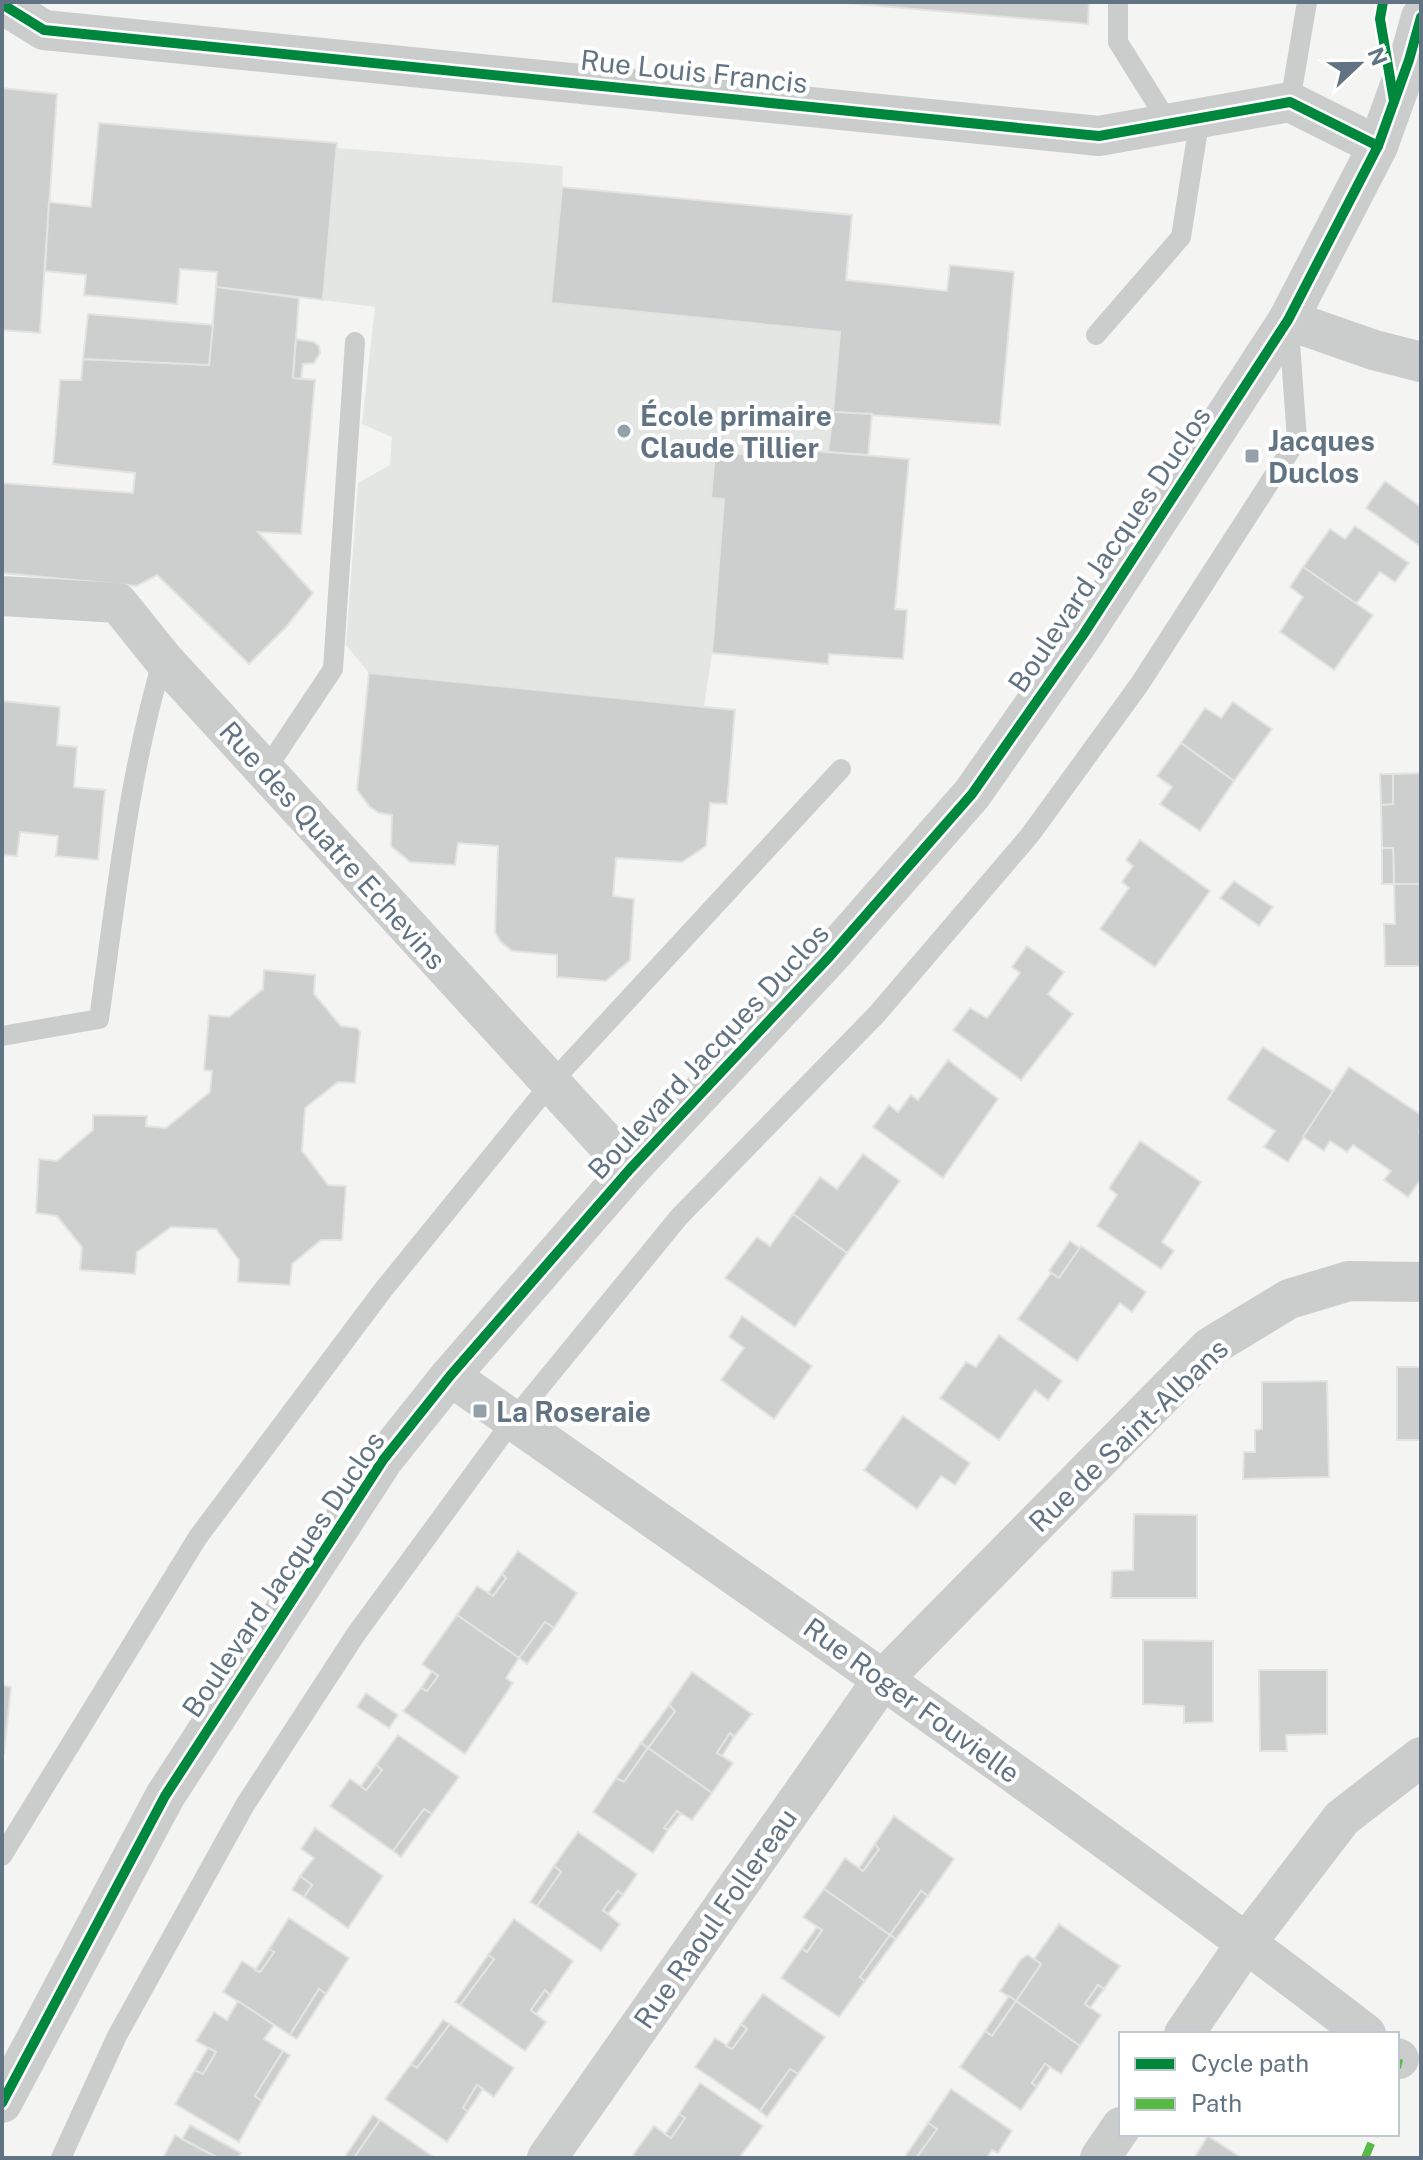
<svg xmlns="http://www.w3.org/2000/svg" width="1423" height="2160" viewBox="0 0 1423 2160" font-family="'Public Sans',sans-serif">
<rect width="100%" height="100%" fill="#f4f4f2"/>
<polygon fill="#e4e6e4" points="337,148 563,166 562,187 852,215 847,280 947,291 950,265 1014,272 1000,425 872,415 869,455 909,459 895,608 907,610 903,659 829,654 828,664 712,653 704,707 369,673 346,645 358,483 390,465 392,437 362,424 375,307 323,300"/>
<g fill="#cdcfce" stroke="#e3e3e2" stroke-width="2">
<polygon points="834,2 1089,2 1088,24"/>
<polygon points="2,88 57,94 40,333 2,330"/>
<polygon points="99,123 337,143 323,300 216,287 217,272 180,269 177,304 84,295 86,275 45,271 49,202 91,207"/>
<polygon points="562,187 852,215 846,280 947,291 950,265 1014,272 1000,425 833,412 840,332 551,303"/>
<polygon points="216,287 299,298 293,378 315,380 301,534 258,532 313,593 286,627 249,664 157,575 137,586 2,573 2,483 133,493 135,473 53,464 60,380 81,380 83,359 209,365"/>
<polygon points="88,314 213,325 209,365 83,359"/>
<polygon points="296,339 314,342 319,346 320,353 314,363 303,364 301,379 293,378"/>
<polygon points="833,412 872,414 868,455 828,452"/>
<polygon points="791,449 909,459 895,609 907,610 903,659 829,654 828,664 712,653 724,499 711,498 715,452 790,458"/>
<polygon points="1385,481 1421,507 1421,547 1366,508"/>
<polygon points="1355,526 1409,563 1395,582 1380,572 1356,604 1303,567 1330,529 1345,539"/>
<polygon points="1303,567 1373,615 1334,670 1280,632 1303,597 1290,587"/>
<polygon points="369,673 735,710 727,804 710,803 706,846 682,862 616,858 613,896 634,899 630,960 606,981 557,977 557,955 512,951 500,941 495,932 498,846 458,843 455,865 410,862 391,846 392,815 379,813 370,807 357,790"/>
<polygon points="2,701 60,707 57,745 77,747 74,787 105,790 98,860 56,856 58,836 20,832 17,856 2,855"/>
<polygon points="1233,702 1272,729 1234,781 1181,743 1205,708 1221,718"/>
<polygon points="1181,743 1234,781 1200,831 1160,804 1172,787 1157,776"/>
<polygon points="1421,773 1421,884 1394,884 1393,848 1382,848 1381,805 1393,804 1393,774"/>
<polygon points="1380,774 1393,774 1393,804 1381,805"/>
<polygon points="1140,840 1210,891 1155,967 1100,929 1129,888 1122,882 1133,866 1126,860"/>
<polygon points="1382,848 1393,848 1394,884 1382,884"/>
<polygon points="1234,881 1273,907 1259,926 1220,898"/>
<polygon points="1394,884 1421,884 1421,966 1385,966 1384,924 1395,924"/>
<polygon points="1027,946 1064,972 1048,994 1073,1014 1021,1080 953,1030 970,1008 987,1018 1020,973 1012,967"/>
<polygon points="264,970 315,975 314,994 341,1026 357,1028 360,1032 355,1083 338,1082 305,1108 302,1151 328,1185 346,1186 342,1240 321,1240 292,1264 290,1285 238,1282 239,1260 216,1229 171,1227 137,1252 135,1274 80,1270 82,1247 57,1216 36,1213 39,1159 57,1161 93,1130 93,1115 147,1116 146,1126 166,1128 210,1092 212,1071 204,1070 209,1015 229,1017 263,989"/>
<polygon points="1263,1047 1333,1091 1288,1162 1264,1147 1275,1131 1227,1099"/>
<polygon points="948,1060 998,1099 943,1178 873,1127 889,1105 898,1112 911,1095 918,1100"/>
<polygon points="1349,1067 1421,1115 1419,1133 1421,1135 1421,1179 1408,1197 1384,1180 1391,1171 1353,1145 1347,1152 1330,1141 1324,1151 1303,1137"/>
<polygon points="1140,1141 1201,1182 1162,1242 1174,1251 1161,1269 1097,1226 1117,1195 1109,1188"/>
<polygon points="863,1154 900,1181 847,1253 793,1214 820,1177 837,1189"/>
<polygon points="793,1214 847,1253 795,1327 725,1278 757,1237 770,1246"/>
<polygon points="1070,1241 1080,1248 1059,1278 1049,1271"/>
<polygon points="1081,1246 1146,1292 1132,1312 1120,1303 1077,1361 1018,1319 1051,1273 1059,1278"/>
<polygon points="742,1316 812,1366 774,1419 721,1380 744,1348 729,1337"/>
<polygon points="999,1335 1062,1381 1048,1400 1035,1390 999,1440 940,1398 966,1362 976,1367"/>
<rect x="1397" y="1367" width="24" height="73"/>
<polygon points="1327,1381 1329,1477 1243,1479 1244,1452 1255,1452 1255,1430 1262,1429 1262,1382"/>
<polygon points="903,1416 970,1463 955,1485 941,1476 917,1509 864,1470"/>
<polygon points="1134,1514 1197,1515 1197,1598 1111,1598 1112,1571 1133,1570"/>
<polygon points="518,1551 577,1593 554,1628 545,1622 519,1658 457,1615 477,1586 493,1596 506,1578 502,1574"/>
<polygon points="502,1574 506,1578 493,1596 488,1593"/>
<polygon points="457,1615 519,1658 506,1678 513,1683 465,1754 403,1711 421,1688 427,1691 438,1676 422,1664"/>
<polygon points="545,1622 554,1628 527,1664 519,1658"/>
<polygon points="1143,1640 1213,1641 1213,1722 1184,1723 1184,1706 1143,1704"/>
<polygon points="1259,1670 1327,1670 1327,1734 1286,1735 1287,1751 1260,1751"/>
<polygon points="432,1671 438,1676 427,1691 421,1688"/>
<polygon points="692,1672 752,1714 734,1737 730,1733 717,1753 733,1763 712,1793 648,1748 675,1711 669,1705"/>
<polygon points="2,1685 11,1687 4,1754 2,1754"/>
<polygon points="366,1693 398,1715 389,1728 357,1707"/>
<polygon points="669,1705 675,1711 648,1748 641,1743"/>
<polygon points="730,1733 734,1737 722,1756 717,1753"/>
<polygon points="398,1735 459,1777 432,1814 424,1809 393,1851 330,1806 350,1779 366,1790 382,1770 376,1765"/>
<polygon points="641,1743 648,1748 624,1782 616,1778"/>
<polygon points="648,1748 712,1793 692,1820 677,1811 664,1828 668,1830 653,1853 593,1812 616,1778 624,1782"/>
<polygon points="376,1765 382,1770 366,1790 361,1786"/>
<polygon points="424,1809 432,1814 401,1857 393,1851"/>
<polygon points="677,1811 681,1814 668,1830 664,1828"/>
<polygon points="894,1816 954,1859 928,1896 921,1891 890,1935 824,1889 845,1858 863,1871 879,1849 875,1844"/>
<polygon points="315,1828 383,1876 348,1928 304,1897 312,1885 300,1876 314,1858 301,1849"/>
<polygon points="578,1832 637,1874 623,1895 618,1891 603,1910 620,1924 601,1951 537,1906 561,1872 554,1866"/>
<polygon points="875,1844 879,1849 863,1871 859,1868"/>
<polygon points="554,1866 561,1872 537,1906 530,1902"/>
<polygon points="300,1876 312,1885 304,1897 292,1890"/>
<polygon points="824,1889 890,1935 860,1977 865,1981 839,2017 781,1978 802,1948 807,1952 822,1930 803,1917"/>
<polygon points="618,1891 623,1895 608,1914 603,1910"/>
<polygon points="921,1891 928,1896 896,1939 890,1935"/>
<polygon points="289,1918 349,1958 326,1994 319,1989 290,2035 223,1992 242,1961 260,1972 274,1952 269,1949"/>
<polygon points="514,1919 573,1961 550,1995 545,1990 531,2010 546,2022 525,2051 460,2005 494,1959 488,1955"/>
<polygon points="1059,1924 1120,1966 1104,1989 1098,1985 1085,2004 1101,2015 1080,2046 1016,2001 1041,1964 1034,1959"/>
<polygon points="817,1927 822,1930 807,1952 802,1948"/>
<polygon points="890,1935 896,1939 865,1981 860,1977"/>
<polygon points="269,1949 274,1952 260,1972 255,1970"/>
<polygon points="488,1955 494,1959 460,2005 455,2002"/>
<polygon points="1028,1955 1041,1964 1016,2001 1000,1991 1021,1959"/>
<polygon points="1098,1985 1104,1989 1090,2008 1085,2004"/>
<polygon points="319,1989 326,1994 297,2039 290,2035"/>
<polygon points="545,1990 550,1995 536,2014 531,2010"/>
<polygon points="763,1994 825,2037 798,2074 790,2069 760,2111 695,2067 715,2038 732,2049 747,2029 741,2024"/>
<polygon points="1009,1996 1016,2001 992,2036 985,2031"/>
<polygon points="238,2001 274,2025 264,2039 283,2051 255,2096 262,2101 239,2142 175,2104 195,2070 203,2074 216,2052 196,2041 214,2012 227,2020"/>
<polygon points="1016,2001 1080,2046 1061,2074 1045,2064 1032,2083 1037,2087 1021,2110 960,2067 985,2031 992,2036"/>
<polygon points="443,2020 450,2024 417,2068 411,2064"/>
<polygon points="450,2024 514,2068 494,2097 477,2085 463,2108 468,2111 447,2142 385,2099 411,2064 417,2068"/>
<polygon points="741,2024 747,2029 732,2049 726,2046"/>
<polygon points="208,2048 216,2052 203,2074 195,2070"/>
<polygon points="283,2051 290,2055 262,2101 255,2096"/>
<polygon points="1045,2064 1050,2067 1037,2087 1032,2083"/>
<polygon points="790,2069 798,2074 767,2117 760,2111"/>
<polygon points="700,2083 763,2126 739,2158 637,2158 633,2155 654,2126 671,2138 685,2118 679,2114"/>
<polygon points="477,2085 483,2089 468,2111 463,2108"/>
<polygon points="951,2089 1012,2131 998,2153 992,2150 987,2158 916,2158 937,2129 928,2123"/>
<polygon points="679,2114 685,2118 671,2138 665,2134"/>
<polygon points="373,2115 380,2120 354,2158 344,2158"/>
<polygon points="380,2120 435,2158 354,2158"/>
<polygon points="928,2123 937,2129 916,2158 904,2158"/>
<polygon points="190,2125 241,2153 238,2158 218,2158 182,2139"/>
<polygon points="175,2135 182,2139 218,2158 163,2158"/>
<polygon points="1208,2136 1242,2158 1194,2158"/>
</g>
<g fill="none" stroke-linecap="round" stroke-linejoin="round">
<g stroke="#cbcdcd" stroke-width="20">
<polyline points="1118,2 1118,42 1168,122"/>
<polyline points="1290,102 1307,2"/>
<polyline points="1096,335 1181,237 1200,117"/>
<polyline points="265,771 333,669 355,342"/>
<path d="M2 1036 99 1019C116 899 128 776 163 659"/>
<polyline points="2,1856 198,1537 383,1290 551,1083 841,769"/>
<polyline points="61,2158 117,2036 245,1805 356,1634 513,1420 679,1217 877,1014 1030,835 1139,685 1297,440 1289,328"/>
</g>
<g stroke="#cbcdcd" stroke-width="40">
<polyline points="2,4 44,30 1099,136 1290,102 1378,146"/>
<polyline points="1288,320 1374,350 1421,362"/>
<polyline points="2,596 118,603 163,659 630,1169"/>
<path d="M450 1376C758 1592 1068 1805 1366 2034"/>
<polyline points="1184,2034 1247,1942 1342,1818 1421,1757"/>
<polyline points="1397,2058 1399,2059"/>
<polyline points="2,2103 165,1796 383,1460 450,1376 630,1169 830,956 972,794 1083,635 1288,320 1378,146 1409,60 1421,17"/>
<polyline points="547,2158 883,1679 1210,1347 1289,1299 1349,1281 1421,1282"/>
<polyline points="1100,2158 1121,2127"/>
</g>
<g stroke="#58b947" stroke-width="8" stroke-dasharray="16 8" stroke-linecap="butt">
<polyline points="1397,2068 1399,2059"/>
<polyline points="1365,2158 1375,2134"/>
</g>
<g stroke="#fff" stroke-width="15">
<g id="cycleway">
<polyline points="1383,2 1380,19 1394,101"/>
<polyline points="2,4 44,30 1099,136 1290,102 1378,146"/>
<polyline points="2,2103 165,1796 383,1460 450,1376 630,1169 830,956 972,794 1083,635 1288,320 1378,146 1409,60 1421,17"/>
</g>
</g>
<use href="#cycleway" stroke="#00873e" stroke-width="10"/>
</g>
<g fill="#95a1aa" stroke="#fff" stroke-width="3">
<circle cx="624" cy="431" r="8"/>
<rect x="1244" y="448" width="16" height="16" rx="4"/>
<rect x="472" y="1403" width="16" height="16" rx="4"/>
</g>
<g text-anchor="middle" dominant-baseline="central" stroke-width="8" stroke-linejoin="round" paint-order="stroke">
<g font-size="28" fill="#627484" stroke="#fff">
<text transform="translate(694 71) rotate(6)">Rue Louis Francis</text>
<text transform="translate(1109 549) rotate(-56)">Boulevard Jacques Duclos</text>
<text transform="translate(333 845) rotate(48)">Rue des Quatre Echevins</text>
<text transform="translate(708 1051) rotate(-47)">Boulevard Jacques Duclos</text>
<text transform="translate(1128 1435) rotate(-44)">Rue de Saint-Albans</text>
<text transform="translate(283 1574) rotate(-56)">Boulevard Jacques Duclos</text>
<text transform="translate(912 1700) rotate(36)">Rue Roger Fouvielle</text>
<text transform="translate(715 1918) rotate(-55)">Rue Raoul Follereau</text>
</g>
<g font-size="28" font-weight="bold" fill="#627484" stroke="#fff" text-anchor="start">
<text x="640" y="415">École primaire<tspan x="640" dy="32">Claude Tillier</tspan></text>
<text x="1268" y="440">Jacques<tspan x="1268" dy="32">Duclos</tspan></text>
<text x="496" y="1411">La Roseraie</text>
</g>
</g>
<rect width="1423" height="2160" fill="none" stroke="#627484" stroke-width="8"/>
<rect x="1119" y="2032" width="280" height="104" fill="#ffffff" stroke="#c0c7ce" stroke-width="2"/>
<rect x="1135" y="2058" width="40" height="12" fill="#00873e" stroke="#c0c7ce" stroke-width="2"/>
<text x="1191" y="2072" font-size="24" fill="#627484">Cycle path</text>
<rect x="1135" y="2098" width="40" height="12" fill="#58b947" stroke="#c0c7ce" stroke-width="2"/>
<text x="1191" y="2112" font-size="24" fill="#627484">Path</text>
<g transform="translate(1359 64) rotate(68)" stroke="#ffffff" stroke-width="6" paint-order="stroke">
<path d="M0-6L14 30L0 20L-14 30Z" fill="#627484"/>
<text y="-12" font-size="22" font-weight="bold" text-anchor="middle" fill="#627484">N</text>
</g>
</svg>
